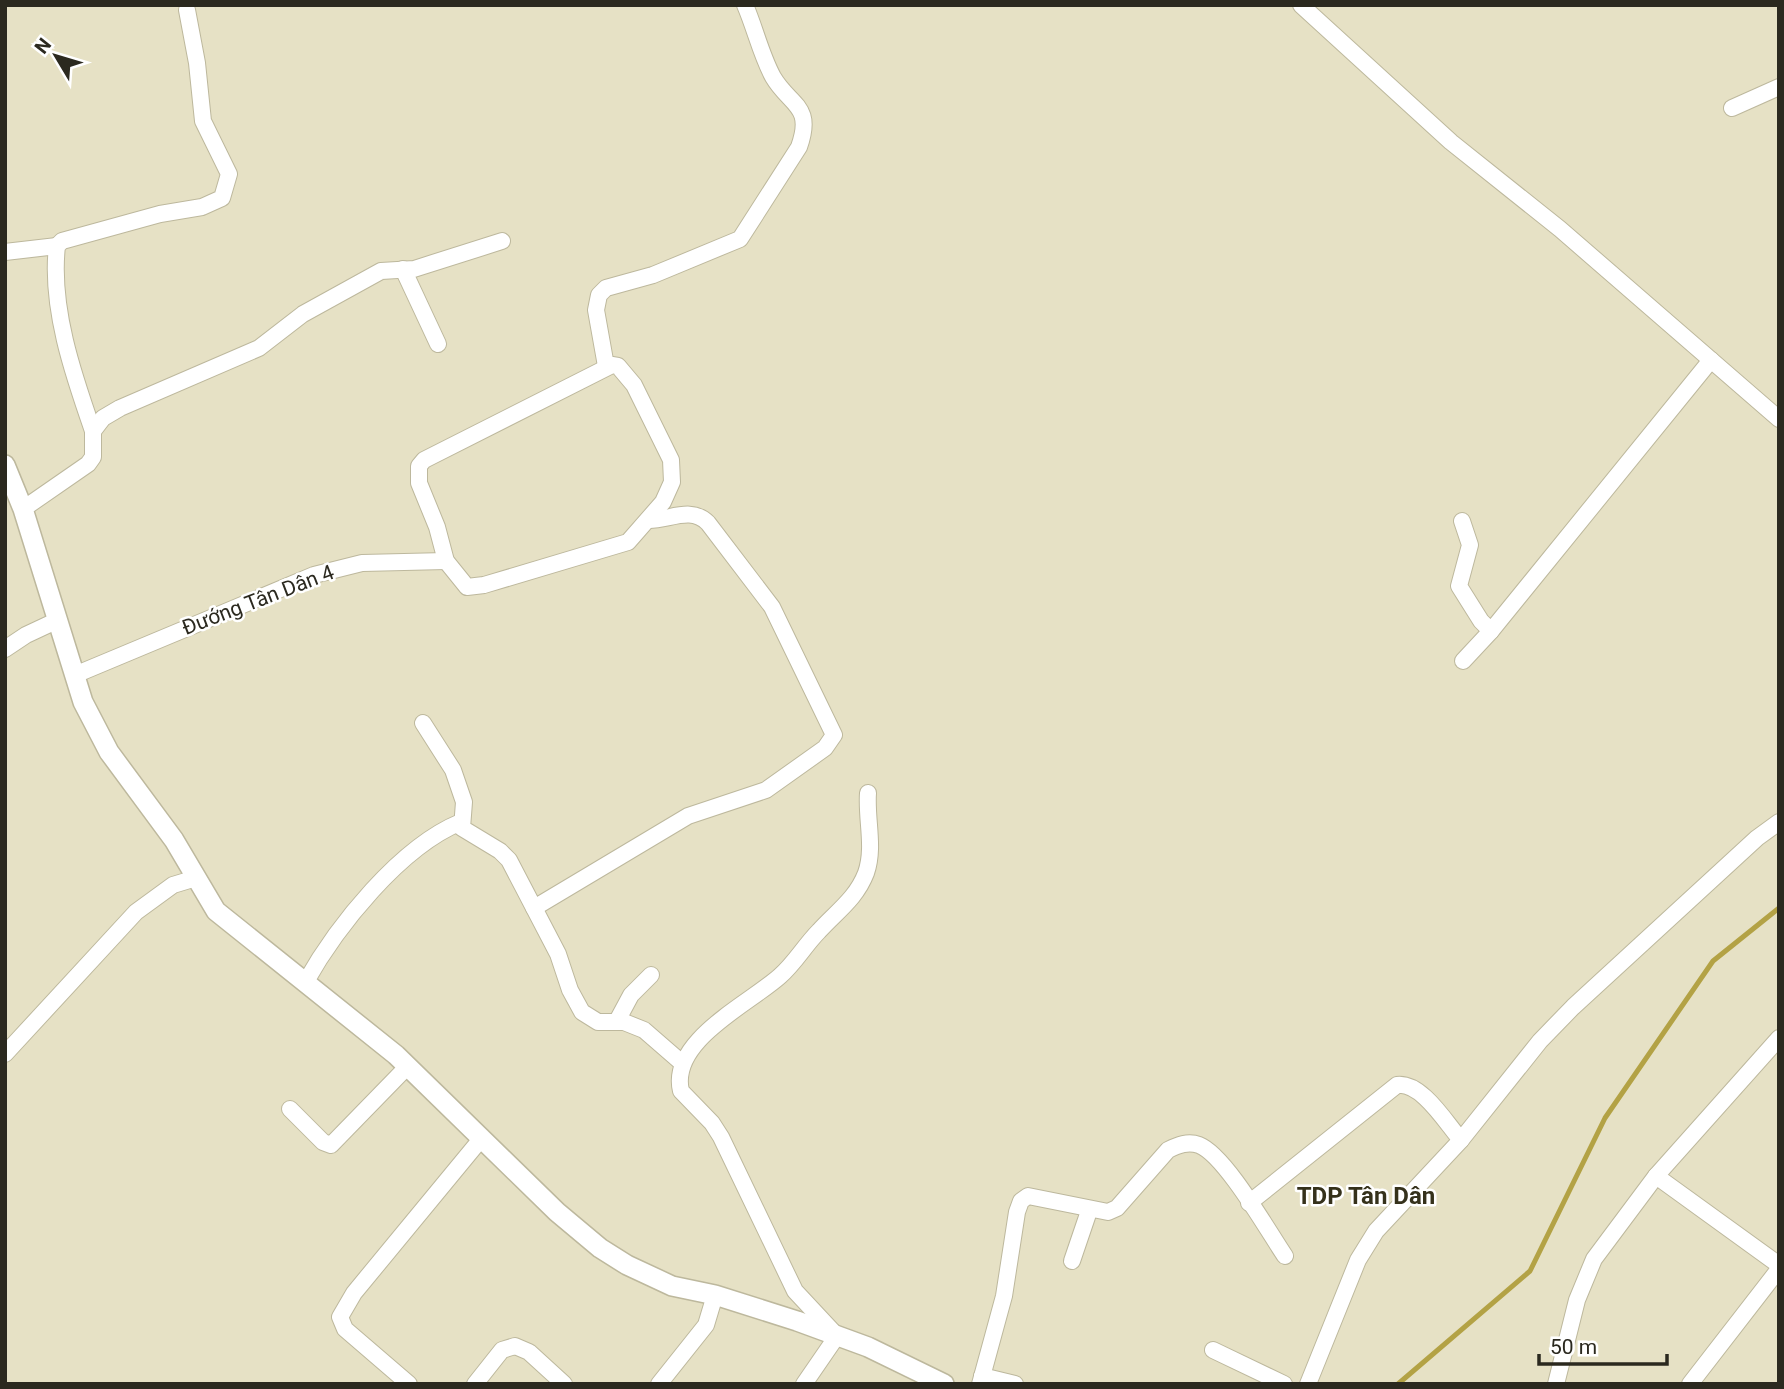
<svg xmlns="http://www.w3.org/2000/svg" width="1784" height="1389" viewBox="0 0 1784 1389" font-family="Roboto,sans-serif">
<rect width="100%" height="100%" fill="#e6e1c5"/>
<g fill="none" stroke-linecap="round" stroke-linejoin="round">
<polyline stroke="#b3a245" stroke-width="5" points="1398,1384 1530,1271 1605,1118 1713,961 1779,908"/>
<g stroke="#bdb89d" stroke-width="18">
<g id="minor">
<polyline points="1301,5 1451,142 1560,229 1779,419"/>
<polyline points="1732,108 1779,87"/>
<polyline points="5,252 57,246"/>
<polyline points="403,269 438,344"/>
<polygon points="612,365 618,366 634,385 671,460 672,482 663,502 628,542 484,585 467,587 446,561 437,527 419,483 419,466 424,460"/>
<path d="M606 366 596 310 599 295 606 288 653 275 740 239 799 147C814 105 790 106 773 77 761 55 755 28 745 5"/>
<path d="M93 431C73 374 50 307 57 246L62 241 160 214 202 207 222 198 229 174 203 121 197 63 187 10"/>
<polyline points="23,509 88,464 93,457 93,431 103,418 120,408 259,348 303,314 381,271 414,269 502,241"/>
<polyline points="1462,521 1470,545 1459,586 1481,621 1491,631 1711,360"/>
<polyline points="5,649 26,635 58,620"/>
<polyline points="1463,661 1491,631"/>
<polyline points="77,674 314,575 362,563 446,561"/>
<polyline points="423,723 453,770 464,802 462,828 500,851 509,860 558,954 570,990 582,1012 598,1022 624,1022 644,1030 682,1063"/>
<path d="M534 908 688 816 766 790 825 748 834 735 772 607 708 523C691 506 670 520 649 520"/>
<path d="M305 983C337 926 400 847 461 822"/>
<polyline points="617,1021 631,995 651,975"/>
<polyline points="5,1054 136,912 173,885 196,878"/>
<polyline points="290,1109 323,1142 331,1145 406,1068"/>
<polyline points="1656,1176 1779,1265"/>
<path d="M1249 1203 1397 1085C1422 1082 1446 1123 1461 1140"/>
<polyline points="1072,1261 1089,1211"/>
<polyline points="1213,1350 1284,1384"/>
<polyline points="982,1376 1015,1384"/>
<polyline points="409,1384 345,1329 340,1317 354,1293 481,1139"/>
<polyline points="475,1384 502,1350 515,1346 529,1352 564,1384"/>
<polyline points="659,1384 706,1325 715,1295"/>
<path d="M804 1384 837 1336 795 1291 721 1137 712 1123 681 1091C669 1041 749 1004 780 976 795 963 805 945 819 931 836 912 856 899 866 873 875 847 866 820 868 793"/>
<path d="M980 1384 1004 1296 1017 1212 1021 1201 1028 1196 1108 1212 1117 1208 1168 1150C1178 1145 1188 1141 1199 1145 1225 1155 1268 1231 1285 1256"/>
<polyline points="1308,1384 1358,1260 1376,1231 1461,1140 1540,1041 1573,1007 1757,838 1779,822"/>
<polyline points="1556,1384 1577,1300 1594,1259 1656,1176 1779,1038"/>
<polyline points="1690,1384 1779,1269"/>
</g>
</g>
<g stroke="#bdb89d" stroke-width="22">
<polyline id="tertiary" points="5,465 23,509 83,702 109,752 174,840 216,911 396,1055 557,1212 600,1248 627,1265 672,1286 715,1295 797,1321 868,1347 944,1384"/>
</g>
<use href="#minor" stroke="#fff" stroke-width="16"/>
<use href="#tertiary" stroke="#fff" stroke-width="19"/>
</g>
<g text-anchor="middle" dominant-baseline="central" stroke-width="5" stroke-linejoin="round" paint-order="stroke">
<g font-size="21" fill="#2b291f" stroke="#fff">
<text transform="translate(258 600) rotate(-21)">Đướng Tân Dân 4</text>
</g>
<g font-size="24" font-weight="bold" fill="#35311b" stroke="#fff">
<text x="1366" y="1196">TDP Tân Dân</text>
</g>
</g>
<rect width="1784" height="1389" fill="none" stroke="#2b291f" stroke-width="14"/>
<g transform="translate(56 56) rotate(308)" stroke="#ffffff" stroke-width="5" paint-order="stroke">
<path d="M0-5L12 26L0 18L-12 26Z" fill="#2b291f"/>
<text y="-10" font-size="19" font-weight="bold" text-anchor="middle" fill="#2b291f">N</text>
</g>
<path d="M1539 1354v10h128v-10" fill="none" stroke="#2b291f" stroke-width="3.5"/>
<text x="1550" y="1354" font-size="21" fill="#2b291f" stroke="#ffffff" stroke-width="5" paint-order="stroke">50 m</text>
</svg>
